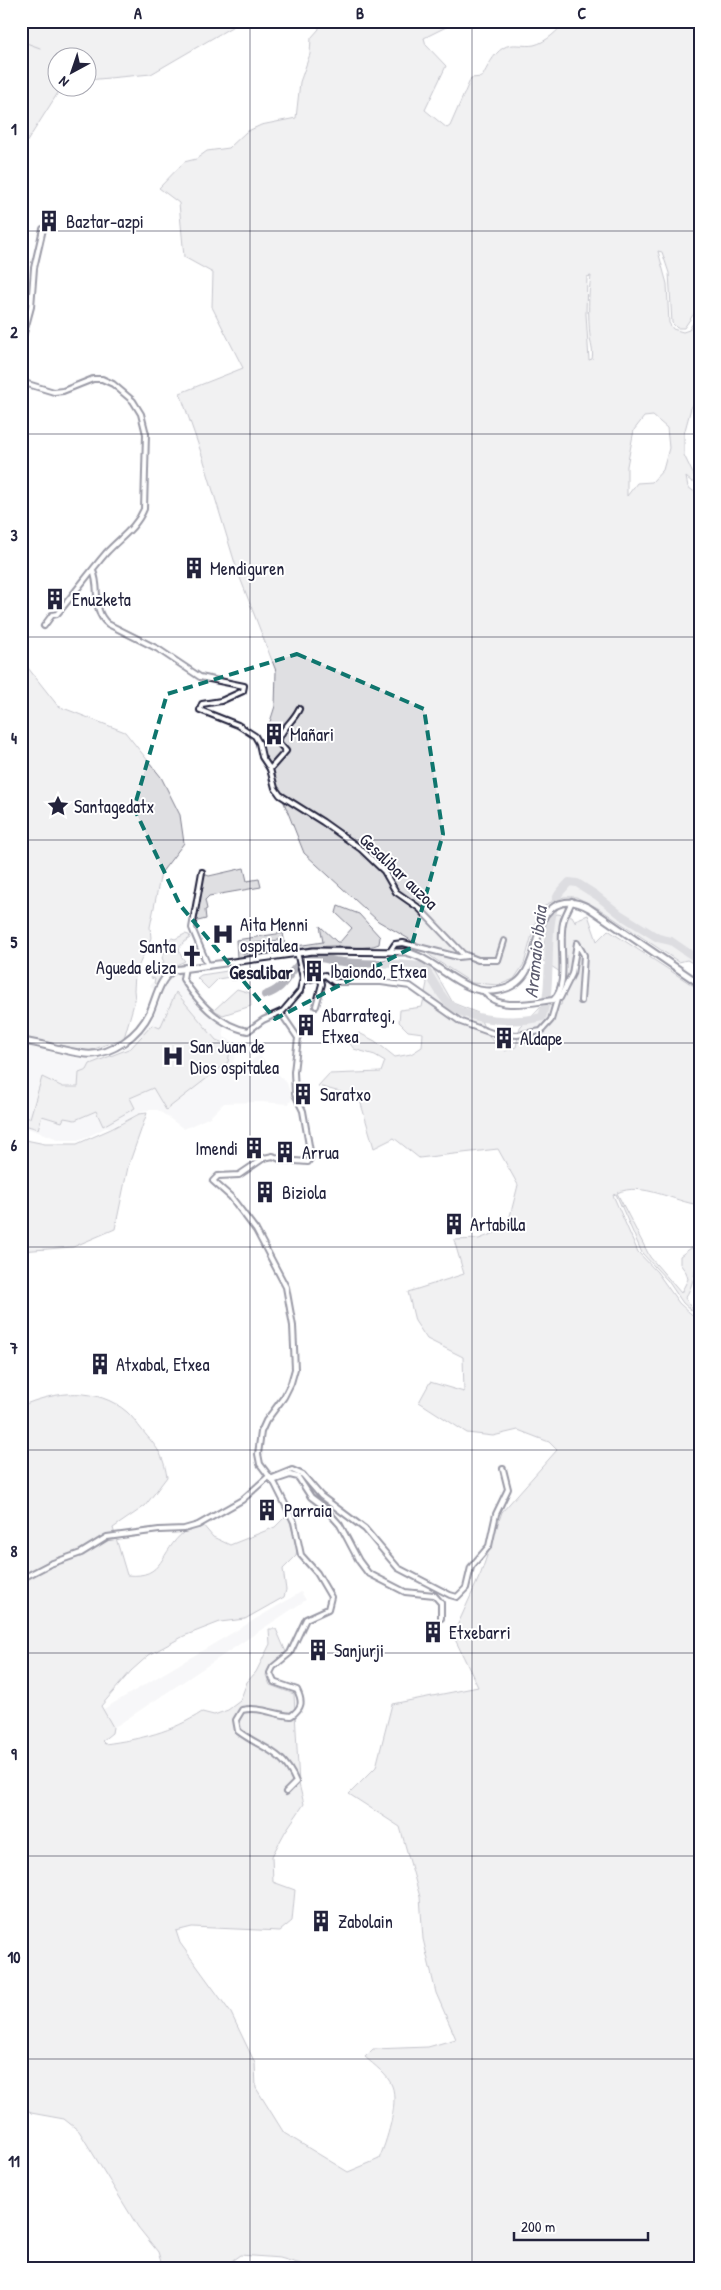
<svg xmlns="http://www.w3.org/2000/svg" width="721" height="2290" viewBox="0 0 721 2290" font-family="'Patrick Hand',sans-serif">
<rect width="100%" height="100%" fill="#fff"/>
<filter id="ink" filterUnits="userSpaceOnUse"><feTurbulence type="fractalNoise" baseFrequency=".02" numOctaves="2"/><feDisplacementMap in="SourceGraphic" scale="10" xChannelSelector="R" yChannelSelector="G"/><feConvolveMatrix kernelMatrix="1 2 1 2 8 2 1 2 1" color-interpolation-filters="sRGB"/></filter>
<g filter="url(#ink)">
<g fill="#eeeef1">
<polygon points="180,970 184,975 181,979 223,1025 224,1037 240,1045 233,1062 240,1069 259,1055 287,1083 292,1099 289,1104 260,1102 224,1103 210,1117 184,1129 158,1110 145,1110 112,1127 105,1128 81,1140 61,1140 21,1126 21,1057 24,1048 34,1048 85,1060 102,1058 118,1053 134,1042 151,1023 163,994 150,987 152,982 163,988 166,979"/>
<polygon points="301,1592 306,1600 118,1725 113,1727 102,1710"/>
</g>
<g fill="#dfdfe2" stroke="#80808e" fill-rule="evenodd">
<polygon points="21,21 242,21 151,74 88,80 88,58 58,58 58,88 61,88 21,151"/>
<path d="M318 21H458L424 38 426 45 446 66 425 110 447 128 450 126 471 78 482 77C487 68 493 54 503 48 512 42 524 47 534 45 547 42 558 30 566 21H700V305L684 328H677L672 323 669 273 662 252 658 251 667 284 669 323 673 329 683 332 689 330 700 310V393L691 408 684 434V455L697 482H692L686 477 688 487 700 496V967L687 960 679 962 598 908 576 897H564L547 904 538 913 524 964 514 979 499 985 472 983 436 960 409 939 378 921 304 853 262 747 275 706 276 671 237 570 203 458 180 393 243 368 212 307 213 273 184 257 179 203 159 188 184 162 196 159 207 151 229 148 246 132 261 125 296 118 300 82 310 54 311 38 319 29ZM591 276C588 296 588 315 590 336 590 343 594 351 592 359L589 360 586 314 587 277ZM653 416 667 428 669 448 663 470 652 482 637 483 627 496V466L634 430 644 417Z"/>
<polygon points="21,659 58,706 125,732 161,777 180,815 184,843 161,873 150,927 151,938 135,974 134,990 135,1000 124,1038 89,1051 21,1037"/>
<polygon points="244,868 247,881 259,879 261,887 209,896 205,900 207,909 205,910 206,919 198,921 195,919 204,874 209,876"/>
<path d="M338 906 359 914 380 937 379 944C366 950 348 946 333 946 301 947 269 952 237 958L236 940 283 933 285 945 280 946 279 940 242 945 243 954 323 942 320 926 337 942H340L352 928 336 913Z"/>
<path d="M557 914 572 916 576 923 575 920 588 915 597 941 608 930 700 990V1205C674 1202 642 1181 617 1193L650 1257 681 1293 688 1279 686 1272 680 1264V1256L691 1248 695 1249C699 1262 693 1287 685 1298L699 1317 683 1303 668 1281 642 1253 616 1194 613 1195 638 1252 657 1272 679 1303 700 1322V2269H308L301 2264 280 2258 240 2255 220 2269H163L158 2252 138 2227 79 2131 64 2119 31 2113 21 2102V1406C55 1391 97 1386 127 1412 133 1417 137 1424 142 1430 157 1448 163 1453 167 1477L145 1506 113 1528 127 1575C165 1579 159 1552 184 1532 189 1528 197 1527 202 1524L213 1537 230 1545 275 1527 288 1514 297 1549 296 1556 283 1569 286 1590 284 1597 245 1619 220 1622 184 1636 149 1655 131 1671 101 1706 113 1727 112 1733 102 1741 105 1744C141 1739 172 1732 202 1712L214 1715 228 1710 240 1701 247 1682 256 1672 270 1644 269 1629H276L286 1652 269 1667 266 1675 270 1685 294 1694 299 1784 304 1804 285 1832 272 1856 273 1882 295 1890 292 1921 280 1931 192 1927 176 1931 180 1943 231 2013 255 2063 256 2088 284 2133 348 2172 379 2159C386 2143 399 2104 392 2086 388 2075 374 2065 365 2057L373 2049 428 2047 456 2039 436 1993 423 1939 420 1897 400 1827 349 1794 376 1767 392 1704 478 1687 453 1635 481 1573 502 1512 557 1450 549 1442 518 1430 493 1436 467 1433 419 1402 430 1382 464 1392 463 1357 427 1339 415 1321 408 1292 464 1274 454 1240 479 1239 507 1228 518 1185 498 1149 419 1158 394 1138 374 1148 359 1097 318 1086 329 1074 381 1072 385 1061 375 1055 354 1049 348 1041 359 1033 375 1041 395 1057 411 1054 422 1047 423 1033 408 1031 399 1022 400 1010 422 1007 427 983 421 962 434 970 453 1003 478 1013 487 1035 505 1051 516 1047 520 1027 542 1006 561 1005 566 976 542 960 547 923Z"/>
<path d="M185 934 189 935 190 938C179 945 175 950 185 961 172 967 163 971 157 985L154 983 155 979 151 978 158 965 164 962 162 958 168 945 165 942 172 938 175 939Z"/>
<polygon points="234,970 236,980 231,980 230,977 218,979 208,989 197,978 201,975"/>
<polygon points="237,989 250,993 251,1006 223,1015 214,1010"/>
<polygon points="176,992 216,1040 231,1046 228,1062 166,1110 153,1088 130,1098 135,1108 103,1126 96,1111 75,1120 64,1118 62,1122 42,1116 38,1129 21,1124 21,1117 30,1118 42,1077 63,1087 78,1087 79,1073 87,1070 90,1064 131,1048 152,1025 160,1028"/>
<polygon points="147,1113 128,1167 115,1229 73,1247 21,1251 21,1139 45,1144 77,1144 111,1129 139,1114"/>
</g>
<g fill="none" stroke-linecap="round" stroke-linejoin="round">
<polyline stroke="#7a7a88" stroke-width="1" points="21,41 40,48"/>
<path stroke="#b4b4bc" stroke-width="8" d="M265 995C288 988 287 971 304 960 313 955 326 959 335 961 365 966 394 961 424 967 432 978 439 994 448 1003 467 1022 518 1023 542 1017 554 981 543 935 557 897 559 892 565 887 569 882L577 883 596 895 621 915 658 938 671 941 700 961"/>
<g stroke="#22223b" stroke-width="8">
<g id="street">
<polyline points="21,344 31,307 34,268 43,229"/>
<path d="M21 382 54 392 63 391 93 379H102L113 384 133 401 141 414 146 434 144 509C136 528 120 538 106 553 89 573 74 594 57 614L52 615 44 626"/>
<path d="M93 571C101 588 91 610 108 624L158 649 200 677 244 686 243 691 221 701 202 704 200 710 238 725 255 736 259 743 262 757 270 769 275 788 280 795 323 822 361 849 384 871 396 892 419 908 463 954 478 960H498L504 941"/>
<path d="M270 769 286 751 278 742C281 728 293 722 299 709"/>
<polyline points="202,872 192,928 208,966"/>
<polyline points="391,950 395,944 403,943 458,957 467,956"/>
<path d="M185 967 183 979C198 1002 220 1026 248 1031L263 1020 283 1011 300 991 303 978 297 952"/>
<polyline points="304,981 325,975 334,982 381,982 410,986 461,1022 492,1033 517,1035 541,1031 551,1020 558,996 560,998 572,974 577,943 584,955 581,1001"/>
<path d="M484 991C496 1012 534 1002 553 1000 570 986 558 944 563 923 564 916 569 909 572 901"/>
<polyline points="316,1006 322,984 320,976"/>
<path d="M281 1013 298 1038 294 1072 295 1094 303 1111 311 1157 308 1162 282 1160 273 1156 264 1158 239 1175 218 1176 213 1181 231 1197 256 1230 286 1287 293 1326 295 1369 291 1383 284 1397 266 1421 261 1432 258 1454 260 1464 275 1484 294 1522 301 1555 317 1573 331 1597 328 1609 306 1619 290 1653 273 1667 270 1673 274 1682 297 1690C303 1702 302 1708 291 1716 274 1715 260 1706 242 1710L236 1720 238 1731C263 1750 282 1749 296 1782L286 1792"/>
<polyline points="21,1050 23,1041"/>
<polyline points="270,1479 292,1470 303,1475 321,1496 365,1529 398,1568 450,1595 457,1597 466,1588 471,1567 489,1546 496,1514 508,1489 503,1469"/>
<polyline points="272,1481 290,1475 298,1477 311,1497 323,1506 340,1525 359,1561 368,1573 405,1592 434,1595 441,1603 441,1618"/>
<polyline points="21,1579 50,1564 81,1553 107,1537 159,1530 184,1529 198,1525 242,1500 268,1477"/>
</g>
</g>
<g stroke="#22223b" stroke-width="9">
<path id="secondary" d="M21 1041C43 1043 64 1052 86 1054 112 1056 139 1035 150 1012 157 996 159 979 174 970L313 951 406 952C440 960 462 998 500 990 512 988 522 980 527 970 537 953 536 932 545 915 557 900 573 899 589 908L700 984"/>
</g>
<use href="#street" stroke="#fff" stroke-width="4"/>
<use href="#secondary" stroke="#fff" stroke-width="5"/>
</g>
</g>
<path d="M0 0H721V2290H0ZM297 654 424 709 443 834 411 948 275 1019 180 905 134 808 167 694Z" fill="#fff" fill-opacity=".55" fill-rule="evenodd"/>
<path fill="none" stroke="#0f766e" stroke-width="4" stroke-dasharray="10 6" stroke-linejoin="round" d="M297 654 424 709 443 834 411 948 275 1019 180 905 134 808 167 694Z"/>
<path fill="none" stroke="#22223b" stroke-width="1" stroke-opacity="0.55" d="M250 21V2269M472 21V2269M21 231H700M21 434H700M21 637H700M21 840H700M21 1043H700M21 1247H700M21 1450H700M21 1653H700M21 1856H700M21 2059H700"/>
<defs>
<g id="building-bare" transform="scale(1.725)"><path d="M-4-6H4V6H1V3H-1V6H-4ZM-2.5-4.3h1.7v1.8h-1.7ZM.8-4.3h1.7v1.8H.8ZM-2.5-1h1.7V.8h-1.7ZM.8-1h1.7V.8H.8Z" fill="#22223b" stroke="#fff" stroke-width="2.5" paint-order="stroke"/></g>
<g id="sight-bare" transform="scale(1.725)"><path d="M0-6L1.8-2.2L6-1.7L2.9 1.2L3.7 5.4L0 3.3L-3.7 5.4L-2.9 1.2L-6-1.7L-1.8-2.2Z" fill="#22223b" stroke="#fff" stroke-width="2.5" paint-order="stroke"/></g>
<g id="hospital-bare" transform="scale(1.725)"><path d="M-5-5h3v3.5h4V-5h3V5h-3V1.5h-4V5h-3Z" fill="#22223b" stroke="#fff" stroke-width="2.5" paint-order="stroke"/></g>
<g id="church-bare" transform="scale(1.725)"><path d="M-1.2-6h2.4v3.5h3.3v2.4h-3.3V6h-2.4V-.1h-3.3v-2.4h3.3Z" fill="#22223b" stroke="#fff" stroke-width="2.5" paint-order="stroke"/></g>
</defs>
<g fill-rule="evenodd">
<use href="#building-bare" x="49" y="221"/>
<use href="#building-bare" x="194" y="568"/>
<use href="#building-bare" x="55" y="599"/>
<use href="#building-bare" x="274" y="734"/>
<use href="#sight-bare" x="58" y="806"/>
<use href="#hospital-bare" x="223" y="934"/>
<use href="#church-bare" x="192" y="956"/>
<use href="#building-bare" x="314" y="971"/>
<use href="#building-bare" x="306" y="1025"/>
<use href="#building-bare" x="504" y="1038"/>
<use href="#hospital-bare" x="173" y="1056"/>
<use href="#building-bare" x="303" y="1094"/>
<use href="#building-bare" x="254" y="1148"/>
<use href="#building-bare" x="285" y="1152"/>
<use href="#building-bare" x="265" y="1192"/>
<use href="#building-bare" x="454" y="1224"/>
<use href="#building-bare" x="100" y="1364"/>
<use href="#building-bare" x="267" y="1510"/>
<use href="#building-bare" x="433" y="1632"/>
<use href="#building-bare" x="318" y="1650"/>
<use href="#building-bare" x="321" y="1921"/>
</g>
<g text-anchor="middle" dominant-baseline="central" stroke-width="4" stroke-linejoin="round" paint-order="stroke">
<g font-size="18" fill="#22223b" stroke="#fff" text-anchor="start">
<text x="66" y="221">Baztar-azpi</text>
<text x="210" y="568">Mendiguren</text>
<text x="72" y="599">Enuzketa</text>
<text x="290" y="734">Mañari</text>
<text x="74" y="806">Santagedatx</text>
<text x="240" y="924">Aita Menni<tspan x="240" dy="21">ospitalea</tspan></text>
<text x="176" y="946" text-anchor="end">Santa<tspan x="176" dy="21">Agueda eliza</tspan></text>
<text x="330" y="971">Ibaiondo, Etxea</text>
<text x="322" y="1015">Abarrategi,<tspan x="322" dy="21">Etxea</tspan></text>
<text x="520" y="1038">Aldape</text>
<text x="190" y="1046">San Juan de<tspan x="190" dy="21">Dios ospitalea</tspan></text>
<text x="320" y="1094">Saratxo</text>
<text x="238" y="1148" text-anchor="end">Imendi</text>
<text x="302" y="1152">Arrua</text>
<text x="282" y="1192">Biziola</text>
<text x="470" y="1224">Artabilla</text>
<text x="116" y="1364">Atxabal, Etxea</text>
<text x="284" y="1510">Parraia</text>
<text x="449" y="1632">Etxebarri</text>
<text x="334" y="1650">Sanjurji</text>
<text x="338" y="1921">Zabolain</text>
</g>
<g font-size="18" fill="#22223b" stroke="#fff">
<text transform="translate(399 871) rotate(44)">Gesalibar auzoa</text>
</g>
<g font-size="19" font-style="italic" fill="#5c5c6f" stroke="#fff">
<text transform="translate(535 952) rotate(-84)">Aramaio ibaia</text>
</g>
<g font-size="19" font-weight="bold" fill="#22223b" stroke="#fff">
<text x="261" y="972">Gesalibar</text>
</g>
</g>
<rect width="721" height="2290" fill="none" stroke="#fff" stroke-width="55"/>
<g transform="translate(72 72) rotate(220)"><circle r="24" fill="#ffffff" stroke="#a7a7b1"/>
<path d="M0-4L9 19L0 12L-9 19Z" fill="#22223b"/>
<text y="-8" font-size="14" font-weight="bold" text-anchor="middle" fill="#22223b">N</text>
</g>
<path d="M514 2232v8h134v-8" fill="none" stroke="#22223b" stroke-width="2.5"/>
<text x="521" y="2232" font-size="15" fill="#22223b" stroke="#ffffff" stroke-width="4" paint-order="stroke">200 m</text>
<rect x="28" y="28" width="666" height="2234" fill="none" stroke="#22223b" stroke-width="2"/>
<g font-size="16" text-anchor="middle" font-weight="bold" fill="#22223b">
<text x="138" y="19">A</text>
<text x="360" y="19">B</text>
<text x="582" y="19">C</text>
<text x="14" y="135">1</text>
<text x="14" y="338">2</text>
<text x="14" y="541">3</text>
<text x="14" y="744">4</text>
<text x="14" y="948">5</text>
<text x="14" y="1151">6</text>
<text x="14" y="1354">7</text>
<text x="14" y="1557">8</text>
<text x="14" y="1760">9</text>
<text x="14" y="1963">10</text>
<text x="14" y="2167">11</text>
</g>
</svg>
